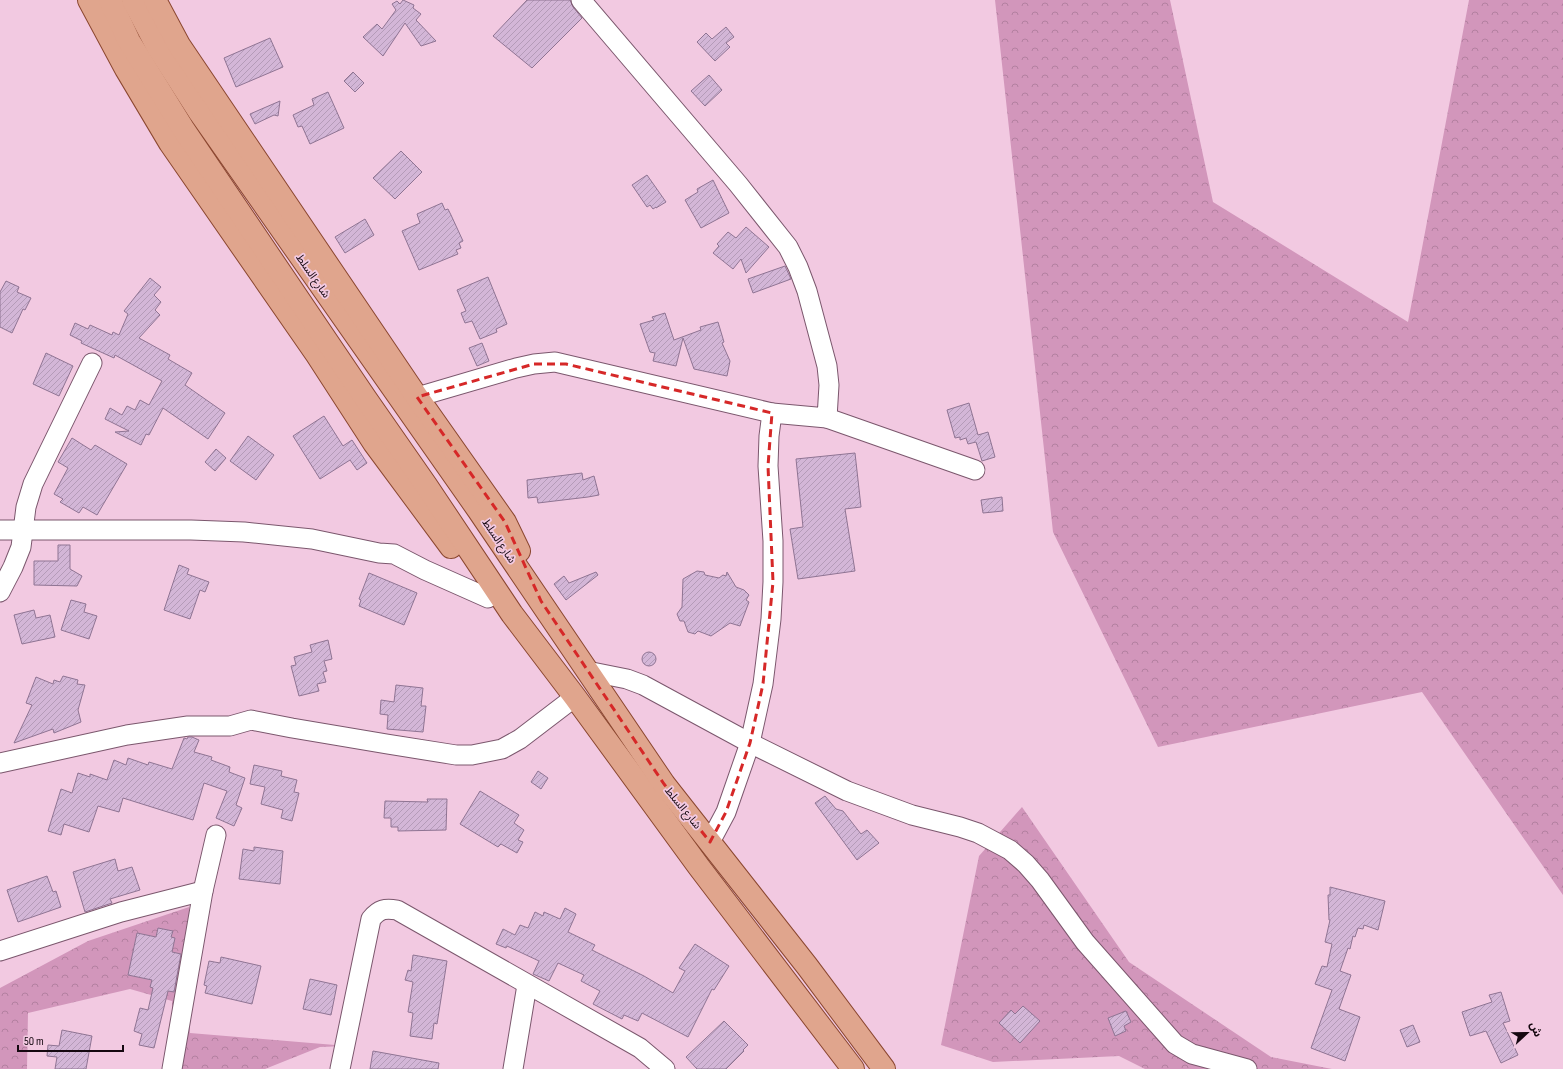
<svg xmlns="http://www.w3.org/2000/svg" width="1563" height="1069" viewBox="0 0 1563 1069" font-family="'Sofia Sans Condensed','Noto Sans Arabic',sans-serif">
<defs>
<pattern id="forest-crowns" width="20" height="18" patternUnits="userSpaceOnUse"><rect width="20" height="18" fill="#d296bb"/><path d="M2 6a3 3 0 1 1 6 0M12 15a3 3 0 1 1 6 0" fill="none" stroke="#b380a0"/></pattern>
<pattern id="building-hatch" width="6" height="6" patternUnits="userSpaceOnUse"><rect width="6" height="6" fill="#d3b6d7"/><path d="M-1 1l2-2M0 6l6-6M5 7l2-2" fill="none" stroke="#b49bb8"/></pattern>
</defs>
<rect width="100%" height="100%" fill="#f2c9e1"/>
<g fill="url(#forest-crowns)">
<polygon points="995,0 1170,0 1213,202 1408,322 1469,0 1563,0 1563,895 1422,692 1158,747 1053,532"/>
<polygon points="1022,807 1129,962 1271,1057 1332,1069 1145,1069 1119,1056 993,1062 941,1045 979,856"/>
<polygon points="189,907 190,1033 347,1046 320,1047 265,1069 173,1069 172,1001 130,989 28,1013 27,1069 0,1069 0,988 88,941"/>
</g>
<g fill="url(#building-hatch)" stroke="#8f7493">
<polygon points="403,0 414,5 413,8 421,14 416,20 436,41 421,46 405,23 383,56 363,37 377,24 382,29 396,10 392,4 397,1 400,4"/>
<polygon points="527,0 570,0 573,7 582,18 532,68 493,36"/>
<polygon points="726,27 734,37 726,43 730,47 715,61 697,42 706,33 712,39"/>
<polygon points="270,38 283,67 236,87 224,58"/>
<polygon points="353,72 364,83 355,92 344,81"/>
<polygon points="709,75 722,90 705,106 691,91"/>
<polygon points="328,92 344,128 310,144 302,126 298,127 293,115 314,105 312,99"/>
<polygon points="280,101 278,116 274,115 255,124 250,114"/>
<polygon points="401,151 422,172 395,199 373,178"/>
<polygon points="647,175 666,202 656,208 656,207 653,209 650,205 647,207 632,185"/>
<polygon points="713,180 729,213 701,228 685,200 698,192 697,189"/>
<polygon points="442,203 445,210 448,209 451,215 463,241 459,243 461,248 456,250 458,254 419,270 402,231 420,223 417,214"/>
<polygon points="365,219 374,235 345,253 335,237"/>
<polygon points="746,227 769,247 746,273 741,259 733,269 713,253 719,246 717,244 728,232 736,238"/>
<polygon points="785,266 791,279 753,293 748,279"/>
<polygon points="488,277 507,324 496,329 497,332 480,339 472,321 465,323 461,313 466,311 457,290"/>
<polygon points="150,278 161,287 154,295 161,302 155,310 160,315 139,338 170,355 168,359 192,373 185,385 225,413 208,439 163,408 149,435 146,434 141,445 115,432 129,431 105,419 110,408 122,415 127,406 135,410 140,400 149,405 162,381 115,355 114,358 81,343 82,341 70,335 75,323 88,329 90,325 112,335 113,332 119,335 128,314 124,311"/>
<polygon points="6,281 19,287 17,292 31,298 25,310 23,309 12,333 0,327 0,292"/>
<polygon points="665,313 674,340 701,330 700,327 718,322 724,342 722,343 730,361 727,376 694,369 683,338 676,366 653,361 655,353 650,352 640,324 654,320 652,317"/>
<polygon points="482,343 489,361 477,366 469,348"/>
<polygon points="46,353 73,366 59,396 33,384"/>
<polygon points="969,403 978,435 988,432 995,457 982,461 976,442 968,444 966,438 960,440 960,437 955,438 947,410"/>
<polygon points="324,416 343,446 352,440 367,463 357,470 350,460 320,479 293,436"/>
<polygon points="248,436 274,455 256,480 230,461"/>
<polygon points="72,438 91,450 95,445 127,464 97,515 83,507 79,513 60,502 63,499 54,494 68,468 58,462"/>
<polygon points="216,449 226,458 215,471 205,462"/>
<polygon points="855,453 861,507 845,509 855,571 798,579 790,529 803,527 796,459"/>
<polygon points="582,473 583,480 594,476 599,495 588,497 538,503 537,497 528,498 527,480"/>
<polygon points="1002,497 1003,511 983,513 981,500"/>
<polygon points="58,545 70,545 70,569 82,576 77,586 34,585 34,561 58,561"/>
<polygon points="179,565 189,569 187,574 209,582 205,592 200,590 190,619 164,610"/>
<polygon points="697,571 704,572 705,575 719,578 723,575 726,576 727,572 736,587 744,590 749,595 746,600 749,602 740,626 730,623 711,636 698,631 695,634 688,632 684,621 680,621 677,614 682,607 683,579"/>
<polygon points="596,572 598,575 566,600 554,584 564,576 569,583"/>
<polygon points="369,573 417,593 404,625 359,606 361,600 359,599"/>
<polygon points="71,600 86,604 84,612 97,616 89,639 61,630"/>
<polygon points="34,610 36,618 50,615 55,637 22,644 14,615"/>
<polygon points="328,640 332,659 324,661 327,671 323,672 326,682 317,684 319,691 299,696 291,666 296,665 294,657 312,652 310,645"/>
<circle cx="649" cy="659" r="7"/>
<polygon points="63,676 78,680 77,684 85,685 78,710 81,722 54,733 53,729 14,743 32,705 26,703 36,677 53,684 54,680 60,682"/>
<polygon points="396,685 423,688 421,706 426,706 423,732 387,729 388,715 380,714 381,700 394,702"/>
<polygon points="188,737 192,737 199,740 194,752 212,757 211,760 230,767 229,772 245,778 236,805 242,808 234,826 216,818 227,791 204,783 193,820 123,798 119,812 98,806 89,832 64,824 61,835 48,831 61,789 72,793 78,773 90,777 90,774 107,780 114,760 126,765 128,758 148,765 149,762 172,769 184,738 187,739"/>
<polygon points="254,765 282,771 281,776 297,780 294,792 299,793 292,821 281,818 283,810 261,804 265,787 250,784"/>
<polygon points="538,771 548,778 541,789 531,782"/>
<polygon points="480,791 519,815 514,823 524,830 518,840 523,842 517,853 501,844 498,847 460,824"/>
<polygon points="825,796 836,809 843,811 861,834 867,830 879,843 857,860 815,803"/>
<polygon points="427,799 447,799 446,830 398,831 398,827 391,827 391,818 384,818 385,801 428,802"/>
<polygon points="254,847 283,851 280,884 239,879 243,849 254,851"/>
<polygon points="115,859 118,871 132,867 140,890 110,899 112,903 85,912 73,872"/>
<polygon points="47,876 53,892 56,891 61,907 18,922 7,890"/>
<polygon points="1330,887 1385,901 1378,930 1364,925 1363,929 1358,928 1355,937 1353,936 1350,949 1348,948 1340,971 1351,975 1339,1009 1360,1017 1345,1061 1311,1048 1332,990 1315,984 1322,966 1327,967 1332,944 1325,942 1330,920 1329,920 1328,895 1330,895"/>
<polygon points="565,908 576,914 568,932 595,945 592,950 644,976 673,993 685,971 679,968 695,944 729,966 714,990 712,989 688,1037 642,1013 638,1021 624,1015 622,1019 593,1004 600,991 581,981 584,975 558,963 549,981 533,974 539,961 507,946 506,948 496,944 503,929 515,935 520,925 528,928 535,912 543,916 544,912 560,919"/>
<polygon points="158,928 173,931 171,937 175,938 172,952 181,954 174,992 168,991 154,1048 139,1045 142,1034 134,1031 140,1008 148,1010 153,988 150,987 152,980 128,975 137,933 156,937"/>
<polygon points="413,955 447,961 437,1024 434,1023 432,1039 410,1036 413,1013 408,1012 413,982 405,980 408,970 411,971"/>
<polygon points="221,957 261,966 252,1004 205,993 207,986 204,985 209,961 220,963"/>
<polygon points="310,979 337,985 331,1015 303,1009"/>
<polygon points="1501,992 1510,1021 1503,1023 1518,1055 1501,1063 1486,1031 1470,1036 1462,1012 1492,1002 1489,995"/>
<polygon points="1023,1006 1040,1021 1020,1043 999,1023 1011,1010 1015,1014"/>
<polygon points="1126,1011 1131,1022 1124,1026 1126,1031 1115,1036 1108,1018"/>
<polygon points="724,1021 748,1045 743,1050 744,1051 726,1069 697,1069 686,1057"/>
<polygon points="1413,1025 1420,1042 1407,1047 1400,1030"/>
<polygon points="62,1030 92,1036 86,1069 55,1069 57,1057 47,1056 48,1045 59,1046"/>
<polygon points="373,1051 439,1063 438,1069 370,1069"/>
</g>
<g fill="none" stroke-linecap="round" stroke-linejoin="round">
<g stroke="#7b576d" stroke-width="21">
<g id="minor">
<polyline points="581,0 738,184 788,247 798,267 807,291 827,366 829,385 827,418 772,413 769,436 768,466 773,541 773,582 771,619 763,684 750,743 726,812 710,842"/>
<polyline points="417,397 516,368 534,364 555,362 772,413"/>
<polyline points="827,418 975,470"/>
<polyline points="0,530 191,530 244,532 312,539 379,553 394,554 425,570 488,598"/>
<polyline points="0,592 13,567 21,547 26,507 33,484 92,363"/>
<polyline points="587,671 627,679 643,685 750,743 847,791 912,815 960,827 978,833 1010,850 1026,864 1040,880 1085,942 1175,1044 1192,1054 1247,1069"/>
<polyline points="0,763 127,735 188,726 230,726 251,720 292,728 387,744 456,755 472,755 502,749 520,739 575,697"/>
<polyline points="0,951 121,912 203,891"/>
<polyline points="172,1069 203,891 216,835"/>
<path d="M340 1069 371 919C379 909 385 908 397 910L640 1048 665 1069"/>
<polyline points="513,1069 527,985"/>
</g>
</g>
<g stroke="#8b4730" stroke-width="24">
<g id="major">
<polyline points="89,0 126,69 170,143 317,355 374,443 451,547"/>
<polyline points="110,0 129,41 184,130 366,399 426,485 512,614 575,697 699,867 853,1069"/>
<polyline points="133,0 157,46 200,113 479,511 664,784 807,966 884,1069"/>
<polyline points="155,0 179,45 417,397 505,522 519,551"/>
</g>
</g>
<use href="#minor" stroke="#fff" stroke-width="19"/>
<use href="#major" stroke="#e0a58d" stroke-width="22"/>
</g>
<path fill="none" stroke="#d62828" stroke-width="3" stroke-dasharray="8 5" stroke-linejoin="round" d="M534 364H566L772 413 768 466 773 582 763 684 750 743 726 812 710 842 664 784 541 601 505 522 417 397Z"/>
<g text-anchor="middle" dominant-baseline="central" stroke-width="3.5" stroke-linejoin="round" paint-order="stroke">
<g font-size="11" fill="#150810" stroke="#f2c9e1">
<text transform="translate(313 276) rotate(55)">شارع السلط</text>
<text transform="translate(499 541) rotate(56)">شارع السلط</text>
<text transform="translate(683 808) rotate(51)">شارع السلط</text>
</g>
</g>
<g transform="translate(1527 1033) rotate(68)" stroke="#f2c9e1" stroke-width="3" paint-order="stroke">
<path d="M0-3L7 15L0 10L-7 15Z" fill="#150810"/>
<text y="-6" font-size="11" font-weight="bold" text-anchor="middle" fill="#150810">ش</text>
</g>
<path d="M18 1045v6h105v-6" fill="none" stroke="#150810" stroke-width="2"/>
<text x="24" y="1045" font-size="12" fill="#150810" stroke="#f2c9e1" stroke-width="3" paint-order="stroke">50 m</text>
</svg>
